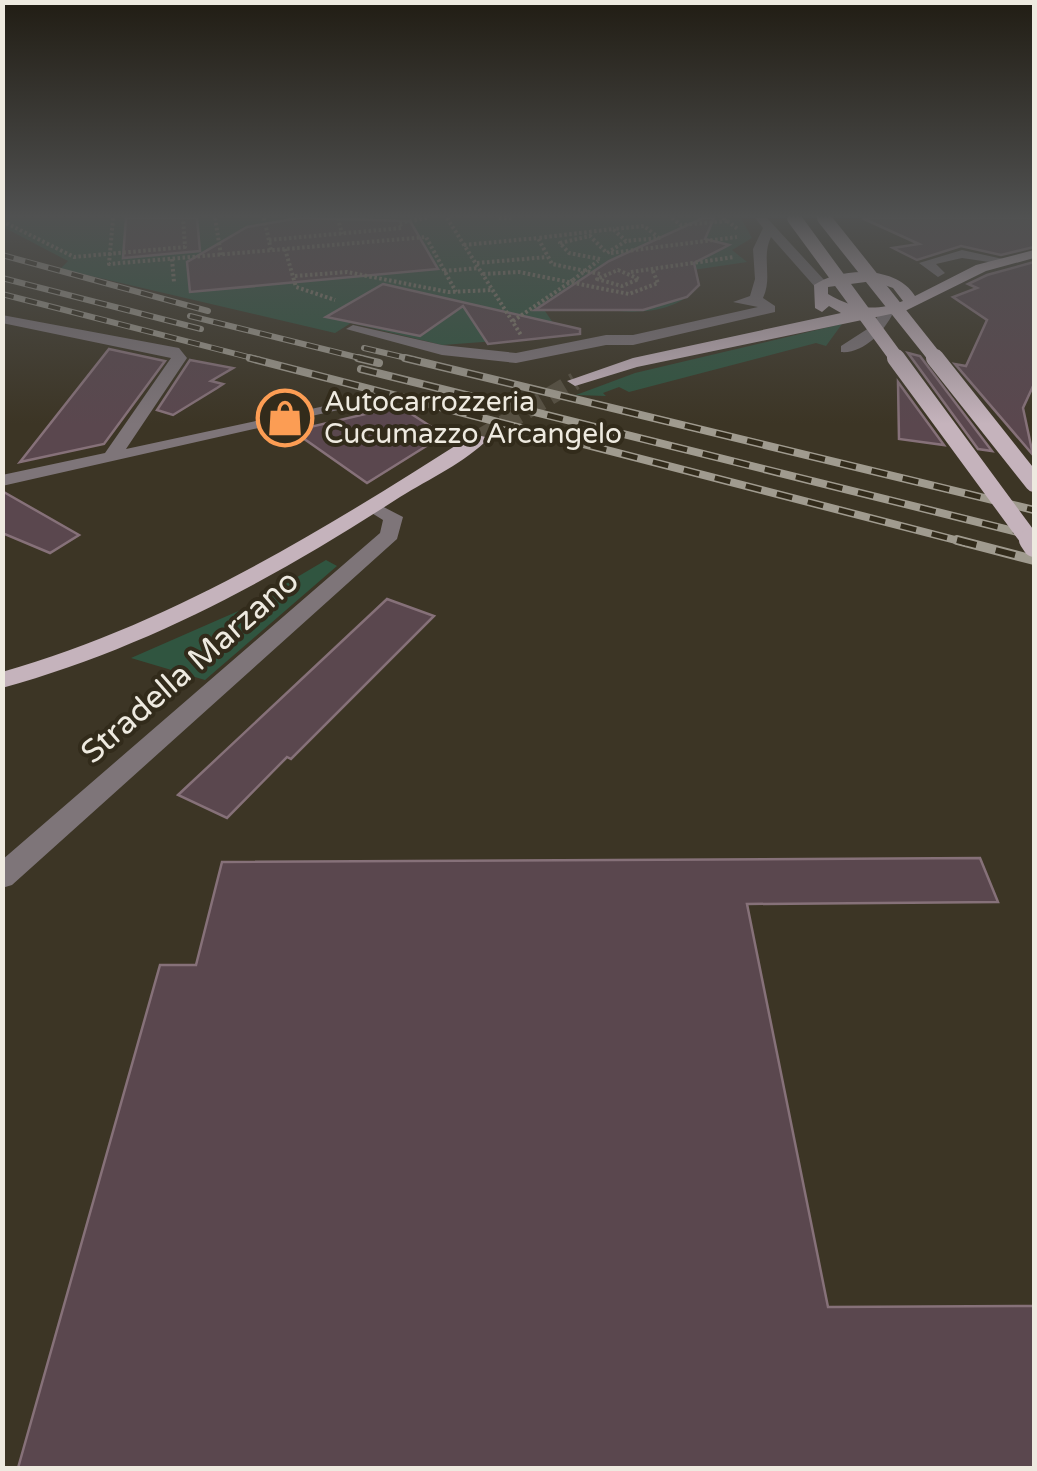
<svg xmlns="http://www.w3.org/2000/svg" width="1037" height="1471" viewBox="0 0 1037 1471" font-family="'Varela Round',sans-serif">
<rect width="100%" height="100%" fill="#3c3525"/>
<g fill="#305540">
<path d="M2 218H741L752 238 732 250 747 262 693 270 697 287C667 325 598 310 558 301L545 311 562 336 442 345 351 323 335 333 74 272 61 268 68 261 3 227Z"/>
<polygon points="842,324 826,346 816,343 629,392 619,387 603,393 606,396 576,395 635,373"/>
<polygon points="326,560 337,566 205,680 131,658 243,609"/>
</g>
<g fill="#5a474e" stroke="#867179" stroke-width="2.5">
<polygon points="126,218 197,218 200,251 123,258"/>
<polygon points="299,218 410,221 438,269 190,292 187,262 247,227"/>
<polygon points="703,218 714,218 705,239 729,245 694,263 699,285 687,297 643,310 535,310 609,261"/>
<polygon points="862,218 1034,218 1034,247 1001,255 961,246 917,260 893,248 919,244"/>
<polygon points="1034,262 1034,384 1023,408 1033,455 955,364 966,366 987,320 953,297 977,288 968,284 987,275"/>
<polygon points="383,284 580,329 580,334 488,344 463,306 420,336 326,317"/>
<polygon points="109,349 165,361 104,444 20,462"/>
<polygon points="908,353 920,356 992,451 978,449"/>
<polygon points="190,360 233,368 211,381 223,384 217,388 173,415 157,410"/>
<polygon points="898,382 944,445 899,439"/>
<polygon points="399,406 444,435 367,483 293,431"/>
<polygon points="2,491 79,535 50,553 2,533"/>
<polygon points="387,599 434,616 291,759 287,757 227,818 178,795"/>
<polygon points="980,858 998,902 747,904 828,1307 1034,1306 1034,1468 18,1468 160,965 196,965 222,862"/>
</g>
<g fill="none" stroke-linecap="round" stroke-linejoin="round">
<polyline stroke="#575041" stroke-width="18" stroke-dasharray="18 9" stroke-linecap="butt" points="480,438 575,381"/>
<g stroke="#847e70" stroke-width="4" stroke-dasharray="2.5 2.5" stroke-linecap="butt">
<polyline points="113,218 109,264 426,237 456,292"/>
<polyline points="215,218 221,255"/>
<polyline points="264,218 271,250"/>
<polyline points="338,218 342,234"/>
<polyline points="447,218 521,335"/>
<polyline points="499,218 514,218"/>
<polyline points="672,218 681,225 727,221"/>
<polyline points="723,218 738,229"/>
<polyline points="2,221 74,257 185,247 183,218"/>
<polyline points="269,240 402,228 399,223 427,218"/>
<polyline points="464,245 538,238"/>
<polyline points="285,249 296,287 335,300"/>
<polyline points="611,253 737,237"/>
<polyline points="172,259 174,282"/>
<polyline points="600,259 569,253 560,243 590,236 607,253 626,241 659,238 644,226 613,229"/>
<polyline points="477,263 547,257"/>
<polygon points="618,270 639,279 622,286 597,279"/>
<polyline points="444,271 479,268"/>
<polyline points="631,272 734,257"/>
<polyline points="483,274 519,272 629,294 658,283 652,269"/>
<polyline points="600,274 552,264 538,238 613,229 626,241"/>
<polyline points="295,276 347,272 448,292 493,290"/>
<polyline points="513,321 573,280"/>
</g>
<g fill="#7e7579" fill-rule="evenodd">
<path d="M755 218H767L826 282V288H816L771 237C761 258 773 277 763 298L775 306V312L633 345H606L516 363 442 355 346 329 353 325 442 345 516 353 606 335H633L758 307 733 302 750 296 755 279 753 249 763 228Z"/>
<polygon points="962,250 1003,259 996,263 962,258 936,264 945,273 938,277 919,263"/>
<path d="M881 310 893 313C884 332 863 354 841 352V346L872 326Z"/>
<polygon points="2,315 179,348 187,358 126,449 348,401 356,406 2,486 2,475 105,453 171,358 2,323"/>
<polygon points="372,501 403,517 397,539 12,885 2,888 2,860 380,533 383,520 362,507"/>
</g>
<g fill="#c5b3bc" fill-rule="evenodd">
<path d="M1034 250V258L986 271 905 311 637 367 575 386 567 381 633 358 841 313 829 306 822 312 815 308 814 285C840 267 897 265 915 296L976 265ZM873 281 893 288 903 301C875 312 854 309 828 294V287Z"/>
<path d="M474 434 489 438C466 462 429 479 400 497 275 578 147 648 2 688V672C176 622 323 530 474 434Z"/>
</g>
<g stroke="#a09b8f" stroke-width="6">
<g id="rail-far2">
<polyline points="2,255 208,311"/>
<polyline points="2,278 201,329"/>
<polyline points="2,294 260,360"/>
<polyline points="190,316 368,360"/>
<polyline points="364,348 415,360"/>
</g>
</g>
<g stroke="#a09b8f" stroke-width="8">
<g id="rail-far1">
<polyline points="250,358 967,543"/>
<polyline points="358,358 379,363"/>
<polyline points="405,358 1034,510"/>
<polyline points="361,369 1034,536"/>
</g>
</g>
<g stroke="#a09b8f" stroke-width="10">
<polyline id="rail" points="957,540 1034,560"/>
</g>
<use href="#rail-far2" stroke="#322b1b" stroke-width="4" stroke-dasharray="12" stroke-linecap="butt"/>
<use href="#rail-far1" stroke="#322b1b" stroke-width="5" stroke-dasharray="16" stroke-linecap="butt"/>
<use href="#rail" stroke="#322b1b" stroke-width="6" stroke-dasharray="20" stroke-linecap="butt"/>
<polyline stroke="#847e70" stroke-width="4" stroke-dasharray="2.5 2.5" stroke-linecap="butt" points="573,280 598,261"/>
<g stroke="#c5b3bc" stroke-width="14">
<polyline points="794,218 898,360"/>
<polyline points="824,218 937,360"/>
</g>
<g stroke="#c5b3bc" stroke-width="18">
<polyline points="896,358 1032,543"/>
<polyline points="935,358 1034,483"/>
</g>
<polyline stroke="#c5b3bc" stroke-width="22" points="1030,540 1034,546"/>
</g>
<linearGradient id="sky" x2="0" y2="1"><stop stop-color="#211d14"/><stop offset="0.51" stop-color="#505151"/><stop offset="1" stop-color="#505151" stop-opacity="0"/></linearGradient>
<rect width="1037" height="424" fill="url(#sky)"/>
<defs>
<g id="shop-ring" transform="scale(2.875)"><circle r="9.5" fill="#322b1b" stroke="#fc9d54" stroke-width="1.5"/><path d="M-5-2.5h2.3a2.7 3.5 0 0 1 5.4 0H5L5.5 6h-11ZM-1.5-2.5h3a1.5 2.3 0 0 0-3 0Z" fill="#fc9d54"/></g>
</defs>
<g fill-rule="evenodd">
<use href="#shop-ring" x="285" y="418"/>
</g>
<g text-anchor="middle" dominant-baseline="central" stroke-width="8" stroke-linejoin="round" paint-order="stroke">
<g font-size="28" fill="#eeeae0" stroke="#322b1b" text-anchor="start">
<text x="324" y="402">Autocarrozzeria<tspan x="324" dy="32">Cucumazzo Arcangelo</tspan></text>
</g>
<g font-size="32" fill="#eeeae0" stroke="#322b1b">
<text transform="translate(190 667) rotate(-41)">Stradella Marzano</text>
</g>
</g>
<rect width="1037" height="1471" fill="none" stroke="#eeeae0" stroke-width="10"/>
</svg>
